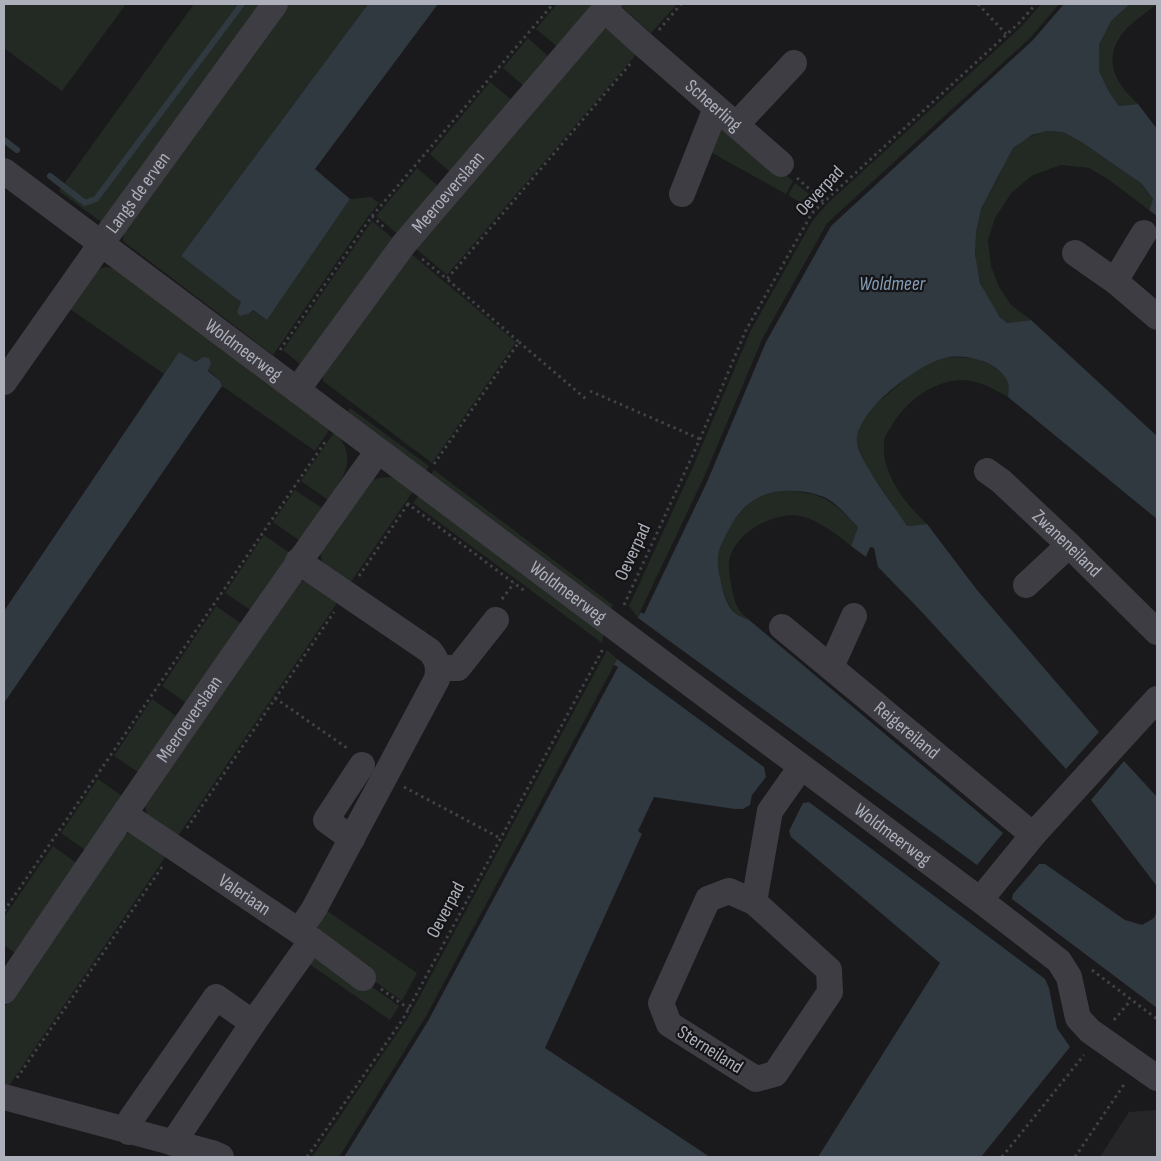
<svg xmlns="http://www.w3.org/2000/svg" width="1161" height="1161" viewBox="0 0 1161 1161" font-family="'Sofia Sans Condensed',sans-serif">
<rect width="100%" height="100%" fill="#1a1a1c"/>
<polygon fill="#262629" points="1157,1110 1157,1157 1100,1157 1129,1112"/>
<g fill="#222a23">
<polygon points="4,4 126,4 62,91 4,48"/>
<polygon points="194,4 264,4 104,224 59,191"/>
<polygon points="283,4 368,4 181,256 242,302 239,307 243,316 252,310 267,320 350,199 371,197 379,203 367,218 273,355 123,241 124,229"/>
<polygon points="557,4 589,4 593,7 559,48 536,29"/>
<polygon points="622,4 677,4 651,33 622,7"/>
<polygon points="1041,4 1059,4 1031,37 703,479 638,618 629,606 692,469 751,330 813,220 828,203 1022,26"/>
<path d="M1130 4H1157C1147 12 1135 20 1126 29 1101 58 1114 82 1138 104L1119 106 1109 92 1099 71V45L1111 21Z"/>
<polygon points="607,28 639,51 447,275 414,247 598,31"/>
<polygon points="528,38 550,58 525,87 503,68"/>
<polygon points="490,82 513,101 451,173 430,154"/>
<polygon points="720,128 778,168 793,181 786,194 707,150"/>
<path d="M1047 131 1063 132 1083 143 1142 184 1153 199 1149 210 1108 179 1089 168 1061 165 1033 175 1012 192 995 218 988 240 991 266 999 287 1011 305 1031 320 1007 323C976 297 968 247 981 210 986 198 993 187 999 176 1003 167 1007 155 1013 148 1022 139 1036 134 1047 131Z"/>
<polygon points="417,168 439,187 399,235 376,216"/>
<polygon points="795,183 813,197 805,205 788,195"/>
<polygon points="372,221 395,240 300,364 283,350"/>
<polygon points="409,252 516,342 432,463 323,381 322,374"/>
<path d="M106 267 120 270 331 427 315 451 222 386C218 373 191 359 179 352L164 374 67 307 92 271Z"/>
<path d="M946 357 976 358 993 366 1007 378 1010 385 1008 397C994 389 979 380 961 380 932 381 904 403 891 427 889 430 886 434 885 437 883 444 884 458 886 464 893 488 909 507 927 524L907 526 865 464 856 441 860 423 874 406 912 373 930 363Z"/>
<polygon points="350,408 429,466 423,476 344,417"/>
<path d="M335 431C358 459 345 474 328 500L301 481Z"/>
<polygon points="434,470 613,605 608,615 428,479"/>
<polygon points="390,477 398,479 414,490 348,586 323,566 320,553 368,481 379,478"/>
<polygon points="295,490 322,508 300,541 273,522"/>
<path d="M779 490C823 493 828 497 858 527L851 546C837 534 813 516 794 515 768 515 733 535 729 562 728 572 733 599 738 608 740 612 745 616 748 619 734 616 728 606 724 592 720 580 716 567 718 554 722 533 742 506 760 495 766 492 773 491 779 490Z"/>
<polygon points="419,495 604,631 602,643 413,503"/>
<polygon points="264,535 291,554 252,611 225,593"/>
<polygon points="308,580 341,597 176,839 147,816 145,805 300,582"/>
<polygon points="216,606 243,625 188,704 162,686"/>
<polygon points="607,650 617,659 426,1016 339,1157 312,1157 409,1016"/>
<polygon points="152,699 179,718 141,774 114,756"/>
<polygon points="98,779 125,798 88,852 61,833"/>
<polygon points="134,832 168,853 6,1090 4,1089 4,1008 117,841 126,834"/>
<polygon points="53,846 79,865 18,955 4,945 4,917"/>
<polygon points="323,908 417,973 402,1001 365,974 370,966 318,933 316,921"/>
<polygon points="311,954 361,979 399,1006 390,1020 305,961"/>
</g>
<g fill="#303840">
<polygon points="368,4 438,4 315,169 350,199 267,320 253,310 248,314 240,316 237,312 241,302 181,256"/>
<path d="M1059 4H1130L1111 21 1099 45V71L1109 92 1119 106 1138 104 1157 129V216L1149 210 1153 199 1142 184 1083 143 1063 132 1047 131 1032 135 1013 148 981 209 976 232 975 254 980 283 999 316 1007 323 1031 320 1157 436V519L1008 397C1010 381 1008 379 996 368 984 359 960 354 945 358 918 364 856 411 857 441 857 459 896 508 907 526L927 524 977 590 1099 732 1066 769 919 609 878 567 874 548 870 547 866 557 851 546 858 527C848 517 837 503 824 497 814 493 804 491 794 491 762 489 742 503 728 531 724 538 719 548 718 556 717 568 720 578 723 590 727 605 732 615 748 619L1003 833 977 865 638 618 703 479 762 339 827 223 1031 37Z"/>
<polygon points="179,352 196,362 203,357 209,358 211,363 208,371 220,381 222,386 4,703 4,611"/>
<polygon points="617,659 764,767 766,777 752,795 750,805 743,809 735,809 654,797 638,831 642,834 545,1048 710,1157 339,1157 426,1016"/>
<polygon points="1124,761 1157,797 1157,891 1156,885 1091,800"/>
<polygon points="809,802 1045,979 1049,988 1057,1028 1070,1047 981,1157 818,1157 940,963 791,837 789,831 803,803"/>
<polygon points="1039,864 1045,864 1125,920 1142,925 1154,918 1157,910 1157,1008 1012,899 1013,894"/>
</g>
<g fill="#1a1a1c">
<polygon points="1059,4 1064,4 1033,40 831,226 766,342 707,482 644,614 640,612 703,479 762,339 827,223 1031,37"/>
<polygon points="614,665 618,667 428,1021 344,1157 339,1157 426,1016"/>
</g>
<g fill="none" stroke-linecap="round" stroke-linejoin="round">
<g stroke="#303840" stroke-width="6">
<polyline points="4,140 17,150"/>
<polyline points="50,176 85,203 96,199 242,4"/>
</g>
<g stroke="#414248" stroke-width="3" stroke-dasharray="2.5 4" stroke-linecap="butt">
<polyline points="978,4 1006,34"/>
<polyline points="659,30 681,4"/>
<polyline points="797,178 824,202"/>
<polyline points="372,216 386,229"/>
<polyline points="422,259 447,279 631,63"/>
<polyline points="519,342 586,399"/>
<polyline points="280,350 372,216 553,4"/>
<polyline points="590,391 700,439"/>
<polyline points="434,464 519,342 447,279"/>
<polyline points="409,503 408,504 526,592"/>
<polyline points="359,576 408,504"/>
<polyline points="502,599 514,583"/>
<polyline points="624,605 700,439 746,330 812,213 1019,23 1036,4"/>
<polyline points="275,698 347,748"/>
<polyline points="404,787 500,838"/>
<polyline points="187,828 334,612"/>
<polyline points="4,911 327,439"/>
<polyline points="1092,970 1157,1019"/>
<polyline points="381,989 409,1009"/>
<polyline points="1114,1020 1131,1000"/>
<polyline points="17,1078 162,867"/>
<polyline points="307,1157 403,1019 604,647"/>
<polyline points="1002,1157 1084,1055"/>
<polyline points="1075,1157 1125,1083"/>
</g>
<g stroke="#3d3d43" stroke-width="26">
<path id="s1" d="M604 9 645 46 781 164"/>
<polyline points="736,125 794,63"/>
<path id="s2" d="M4 171 980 900 1059 961 1069 977 1078 1018 1090 1031 1157 1078"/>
<polyline points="682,194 716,108"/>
<polyline points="1075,253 1115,281 1157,317"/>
<polyline points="1115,281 1144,233"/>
<path id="s3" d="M4 382 108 234 275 4"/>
<path id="s4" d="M297 390 404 244 609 4"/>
<path id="s5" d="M987 471 1001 481 1069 545 1157 632"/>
<path d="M298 561 430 651C438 661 439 667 437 679L314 909 299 931"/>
<polyline points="1026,585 1069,545"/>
<path id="s6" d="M782 627 1033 835"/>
<polyline points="831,667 854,616"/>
<polyline points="439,668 458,668 496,620"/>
<path id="s7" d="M124 814 312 940 363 978"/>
<polyline points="352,839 326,820 362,765"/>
<polygon points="729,891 754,902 829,970 830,992 775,1074 756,1079 669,1024 661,1003 708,899"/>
<polyline points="980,900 1033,835 1157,699"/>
<polyline points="754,902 770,811 801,767"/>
<path id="s8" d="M4 991C126 810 250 629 378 451"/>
<polyline points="4,1097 212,1153 221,1157"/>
<polyline points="129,1132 131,1119 216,997 253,1023"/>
<polyline points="173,1143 253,1023 312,940"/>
</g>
</g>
<g text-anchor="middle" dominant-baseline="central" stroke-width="4.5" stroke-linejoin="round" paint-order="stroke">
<g font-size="19" fill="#adb0bb" stroke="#151517">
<text stroke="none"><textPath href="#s1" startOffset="146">Scheerling</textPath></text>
<text transform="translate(820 191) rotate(-47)">Oeverpad</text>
<text stroke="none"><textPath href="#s3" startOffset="232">Langs de erven</textPath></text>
<text stroke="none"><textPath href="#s4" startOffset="249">Meeroeverslaan</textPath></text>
<text stroke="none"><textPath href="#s2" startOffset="299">Woldmeerweg</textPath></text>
<text stroke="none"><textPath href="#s5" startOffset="108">Zwaneneiland</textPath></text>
<text transform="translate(633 552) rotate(-65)">Oeverpad</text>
<text stroke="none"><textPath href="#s2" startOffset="704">Woldmeerweg</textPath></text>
<text stroke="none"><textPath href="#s8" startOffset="329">Meeroeverslaan</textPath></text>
<text stroke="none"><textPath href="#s6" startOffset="162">Reigereiland</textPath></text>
<text stroke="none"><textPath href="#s2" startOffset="1109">Woldmeerweg</textPath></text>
<text stroke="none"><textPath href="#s7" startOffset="145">Valeriaan</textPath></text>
<text transform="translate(446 910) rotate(-62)">Oeverpad</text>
<text transform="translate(710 1050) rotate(32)">Sterneiland</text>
</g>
<g font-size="20" font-style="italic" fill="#859cb5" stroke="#151517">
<text x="892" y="284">Woldmeer</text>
</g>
</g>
<rect width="1161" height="1161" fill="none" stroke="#adb0bb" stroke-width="10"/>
</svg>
